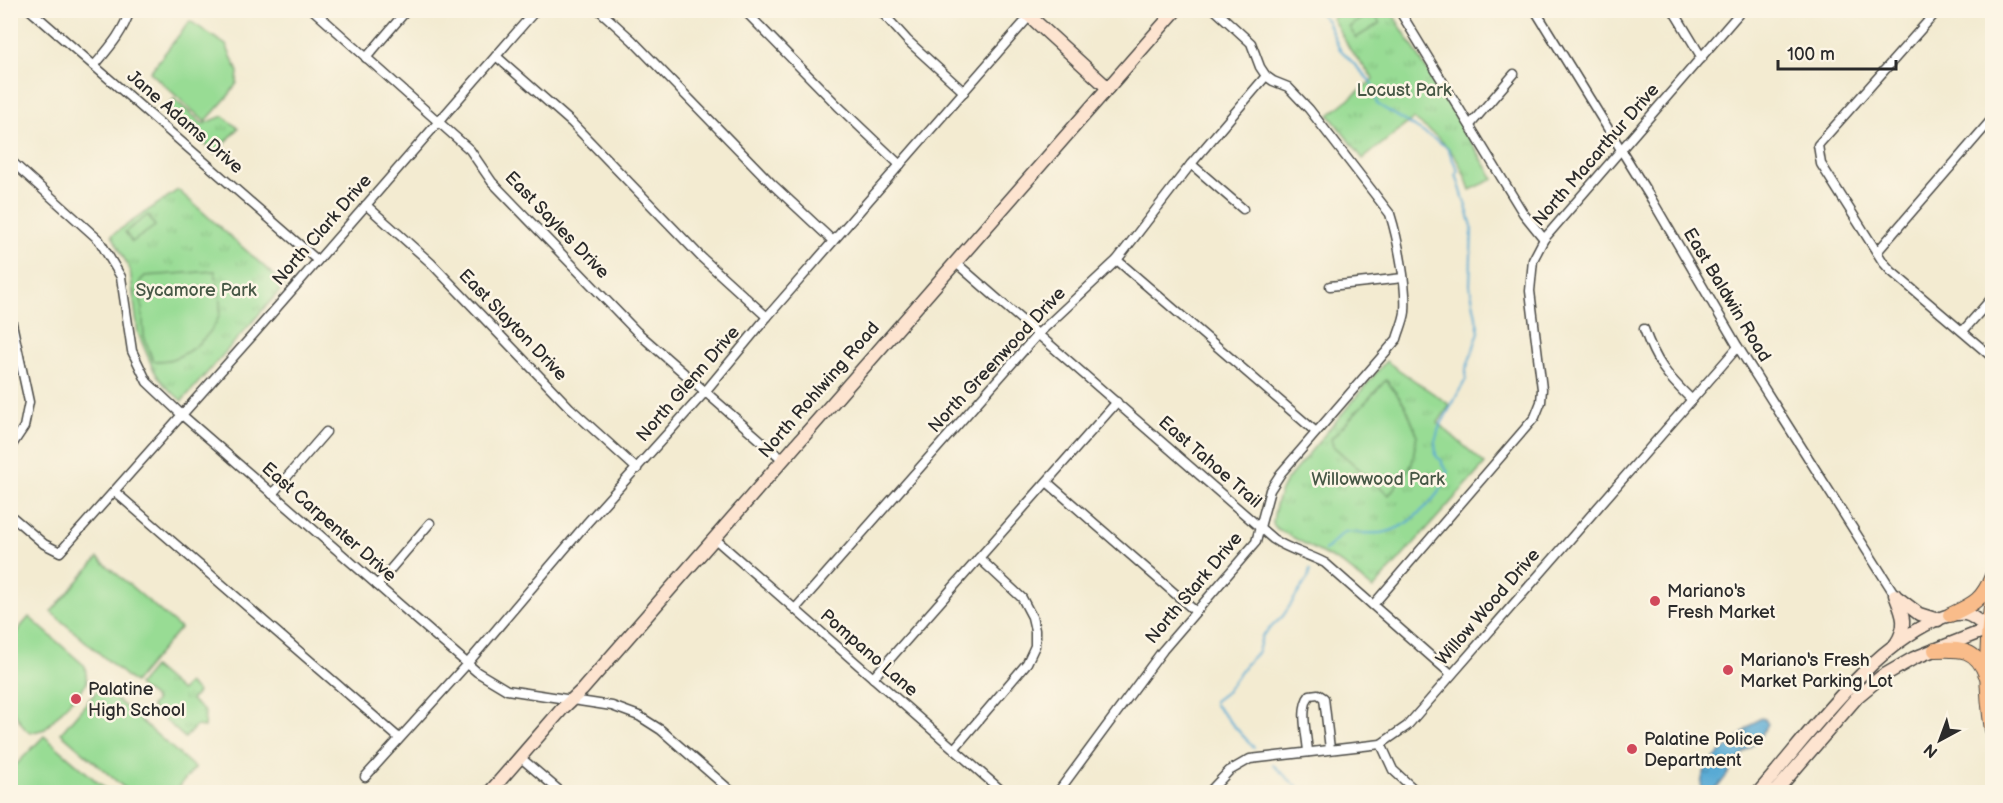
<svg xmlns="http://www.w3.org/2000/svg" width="2003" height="803" viewBox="0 0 2003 803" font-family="'Balsamiq Sans',sans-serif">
<defs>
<pattern id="park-tufts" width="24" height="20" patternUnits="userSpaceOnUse" patternTransform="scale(1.5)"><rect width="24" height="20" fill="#98dc94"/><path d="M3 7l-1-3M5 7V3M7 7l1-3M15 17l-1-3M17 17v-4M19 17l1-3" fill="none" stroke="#83bd80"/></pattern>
<pattern id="water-ripples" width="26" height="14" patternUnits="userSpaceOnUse" patternTransform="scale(1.5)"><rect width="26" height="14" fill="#59aad4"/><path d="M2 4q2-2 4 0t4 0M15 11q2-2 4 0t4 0" fill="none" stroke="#4a8bac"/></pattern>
</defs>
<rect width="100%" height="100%" fill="#fcf5e5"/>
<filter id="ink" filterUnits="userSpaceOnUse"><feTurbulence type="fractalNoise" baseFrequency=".0167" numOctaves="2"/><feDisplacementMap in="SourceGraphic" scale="12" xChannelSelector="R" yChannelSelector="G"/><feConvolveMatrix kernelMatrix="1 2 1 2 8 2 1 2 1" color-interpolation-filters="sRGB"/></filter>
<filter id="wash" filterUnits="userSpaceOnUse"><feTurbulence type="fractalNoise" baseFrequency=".008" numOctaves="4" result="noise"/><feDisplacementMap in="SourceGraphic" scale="24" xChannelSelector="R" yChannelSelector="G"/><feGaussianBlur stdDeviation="1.35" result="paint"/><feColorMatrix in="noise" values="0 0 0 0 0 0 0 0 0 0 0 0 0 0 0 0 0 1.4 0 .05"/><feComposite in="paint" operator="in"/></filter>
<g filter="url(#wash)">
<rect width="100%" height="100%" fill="#f3ebd1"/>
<g fill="url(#park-tufts)" stroke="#628460" stroke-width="1.5">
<path d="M1343 11H1391L1494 179 1470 190C1459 154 1444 140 1413 119L1363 159 1329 115 1374 79 1351 51 1332 18Z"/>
<polygon points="174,99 203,124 223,116 238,128 216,154 166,110 166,108"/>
<polygon points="178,190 285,285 182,401 165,386 154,371 138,333 130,270 112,235"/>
<path d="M1386 361 1450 405 1438 423 1485 464 1373 589 1344 565 1277 529 1273 524C1274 509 1278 494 1286 481Z"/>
<polygon points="153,667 181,691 188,683 198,692 191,700 205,712 204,727 196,726 185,738 151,707 156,700 138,685"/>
</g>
<g fill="#98dc94" stroke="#628460" stroke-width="1.5">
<polygon points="1373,12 1380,23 1356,38 1349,27"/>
<polygon points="190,21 226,45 238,72 237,83 229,95 205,122 150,72"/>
<polygon points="148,215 155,226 132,242 125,232"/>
<path d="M215 271C217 283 221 297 220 309 219 330 191 353 172 359 166 361 160 361 153 361L144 336 140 281 145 276Z"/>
<polygon points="1386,380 1405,405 1417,434 1412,464 1389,495 1333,446 1331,439"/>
<polygon points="98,558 180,628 134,683 51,612"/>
<polygon points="29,617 85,666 87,683 45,729 30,733 25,729 10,706 11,644 18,630"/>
<polygon points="101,686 195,768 174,792 129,792 61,733"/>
<polygon points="44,736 109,792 11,792 11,770"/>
</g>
<path fill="url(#water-ripples)" stroke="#426a80" stroke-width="1.5" d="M1761 718 1765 719 1768 724 1761 736 1743 754 1718 787 1711 792H1701C1700 763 1717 757 1736 740 1744 732 1751 723 1761 718Z"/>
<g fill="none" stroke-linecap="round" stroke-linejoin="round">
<g stroke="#59aad4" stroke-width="2">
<path d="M1317 10 1327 21 1339 48 1372 83 1377 104 1447 147 1458 171 1456 174 1472 226 1470 286 1479 332 1466 370V379L1439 428 1435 441 1436 456 1442 461V464L1448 472C1443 495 1409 527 1386 532 1373 535 1357 532 1344 532L1325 550"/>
<polyline points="1254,748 1215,705 1214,701 1226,692 1245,665 1258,652 1262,636 1283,616 1308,578 1310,570"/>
<polyline points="1273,765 1303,792"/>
</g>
</g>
</g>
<g filter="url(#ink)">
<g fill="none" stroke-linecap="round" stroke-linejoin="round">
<g stroke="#494844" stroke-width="11">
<g id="street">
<polyline points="30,10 317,260"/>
<polyline points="313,10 470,150 492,182 637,332 782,459"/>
<polyline points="599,10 632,40 772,184 833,241"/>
<polyline points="744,10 838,106 900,165"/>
<polyline points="880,10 907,40 964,92"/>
<polyline points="1399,10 1523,213 1544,239"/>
<polyline points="1535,10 1652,200 1738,347 1895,595"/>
<polyline points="1673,10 1702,58"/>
<polyline points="1938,10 1818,145 1821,164 1883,262 1891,271 1992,357"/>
<polyline points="1985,10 1992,17"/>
<polyline points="496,56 571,122 701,257 767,317"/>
<polyline points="366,58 407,10"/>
<path d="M94 66C109 48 123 33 130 10"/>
<polyline points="1470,125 1514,74"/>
<polyline points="10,160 99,240 121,277 132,351 147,382 182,415 477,672 507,690 612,706 639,716 661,730 732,792"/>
<polyline points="1191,164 1243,209"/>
<polyline points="366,205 431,263 570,408 637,469"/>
<polyline points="1877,252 1992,119"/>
<polyline points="1117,260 1316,432"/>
<path d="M955 262 1273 539C1289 550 1308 554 1325 563L1451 674"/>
<polyline points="1330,286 1403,278"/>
<polyline points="10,314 29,402 24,427 10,448"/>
<path d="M1644 329C1656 362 1666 375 1691 399"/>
<polyline points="1963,331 1992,298"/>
<polyline points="1047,482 1195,611"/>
<polyline points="114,491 399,738"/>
<polyline points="272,494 326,432"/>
<polyline points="10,515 44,544 60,552 252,336 536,10"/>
<polyline points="714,538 1003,792"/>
<polyline points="377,585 430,523"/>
<polyline points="1373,605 1535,417 1541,402 1542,389 1530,291 1533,260 1544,239 1742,10"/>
<polyline points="795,609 1038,334 1117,260 1191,164 1266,76"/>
<polyline points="873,678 1117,402"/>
<polyline points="1381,744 1393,770 1417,792"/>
<polyline points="954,749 1027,663 1035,646 1035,630 1032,617 1022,598 979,558"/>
<path d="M1308 752C1307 735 1299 708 1310 695L1318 694 1324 698 1330 749"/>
<polyline points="521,758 561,792"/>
<polyline points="365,777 467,664 586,524 704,393 767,317 1035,10"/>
<path d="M1058 792 1163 650 1256 542 1270 490 1281 473 1397 339C1399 331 1404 321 1405 312 1407 286 1398 239 1390 214L1309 109 1288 87 1273 81 1266 76 1260 67 1251 43 1215 10"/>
<polyline points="1209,792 1229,771 1250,759 1381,744 1407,726 1738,347"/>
</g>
</g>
<g stroke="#494844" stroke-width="15">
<g id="secondary">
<polyline points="1023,10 1108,88"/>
<path d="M1895 595C1903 615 1908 625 1896 644"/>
<polyline points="1898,598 1919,614 1938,620"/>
<polyline points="490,792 562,709 582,690 1176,10"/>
<path d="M1759 792C1792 754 1825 710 1861 675 1883 652 1933 611 1965 614 1973 615 1982 624 1988 629L1914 658 1881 677 1858 696 1775 792"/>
</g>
</g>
<g stroke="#494844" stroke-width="16">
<g id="primary">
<path d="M1992 599C1986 643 1985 686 1992 730"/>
<path d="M1950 615C1973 604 1982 601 1992 576"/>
<path d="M1935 650C1960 649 1976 648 1986 675"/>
</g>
</g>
<use href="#street" stroke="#fff" stroke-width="8"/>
<use href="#secondary" stroke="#fde4d0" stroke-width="12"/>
<use href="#primary" stroke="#f9bc8a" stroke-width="14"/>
</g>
</g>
<g fill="#d1495b" stroke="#fcf5e5" stroke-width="2">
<circle cx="1655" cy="601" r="6"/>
<circle cx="1728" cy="670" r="6"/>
<circle cx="76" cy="699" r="6"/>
<circle cx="1632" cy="749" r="6"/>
</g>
<g text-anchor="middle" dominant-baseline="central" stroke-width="5" stroke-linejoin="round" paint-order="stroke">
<g font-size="18" fill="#465745" stroke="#fcf5e5">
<text x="1404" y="90">Locust Park</text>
<text x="196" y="290">Sycamore Park</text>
<text x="1378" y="479">Willowwood Park</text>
</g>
<g font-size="18" fill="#2b2b2b" stroke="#fcf5e5">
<text transform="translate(185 122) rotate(41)">Jane Adams Drive</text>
<text transform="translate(1596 155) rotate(-49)">North Macarthur Drive</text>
<text transform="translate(557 225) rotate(46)">East Sayles Drive</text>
<text transform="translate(322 230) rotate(-49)">North Clark Drive</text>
<text transform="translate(1727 295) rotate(59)">East Baldwin Road</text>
<text transform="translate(513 325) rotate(46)">East Slayton Drive</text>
<text transform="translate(997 360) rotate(-47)">North Greenwood Drive</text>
<text transform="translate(688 384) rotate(-49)">North Glenn Drive</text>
<text transform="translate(819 390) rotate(-49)">North Rohlwing Road</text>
<text transform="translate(1210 462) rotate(41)">East Tahoe Trail</text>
<text transform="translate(329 522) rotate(41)">East Carpenter Drive</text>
<text transform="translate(1194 588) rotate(-50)">North Stark Drive</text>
<text transform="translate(1488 607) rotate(-49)">Willow Wood Drive</text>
<text transform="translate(869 653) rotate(41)">Pompano Lane</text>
</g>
<g font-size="18" fill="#2b2b2b" stroke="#fcf5e5" text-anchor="start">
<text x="1667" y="591">Mariano's<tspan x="1667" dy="21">Fresh Market</tspan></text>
<text x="1740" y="660">Mariano's Fresh<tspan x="1740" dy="21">Market Parking Lot</tspan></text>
<text x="88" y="689">Palatine<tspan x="88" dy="21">High School</tspan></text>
<text x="1644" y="739">Palatine Police<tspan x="1644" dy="21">Department</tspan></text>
</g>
</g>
<rect width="2003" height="803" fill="none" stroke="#fcf5e5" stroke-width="36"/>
<g transform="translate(1940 740) rotate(221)" stroke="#fcf5e5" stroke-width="4.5" paint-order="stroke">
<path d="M0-4.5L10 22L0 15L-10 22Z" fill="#2b2b2b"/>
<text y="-9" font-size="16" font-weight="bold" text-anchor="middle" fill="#2b2b2b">N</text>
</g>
<path d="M1778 60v9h118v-9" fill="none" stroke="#2b2b2b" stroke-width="3"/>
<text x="1787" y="60" font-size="18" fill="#2b2b2b" stroke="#fcf5e5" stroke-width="4.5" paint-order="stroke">100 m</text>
</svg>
